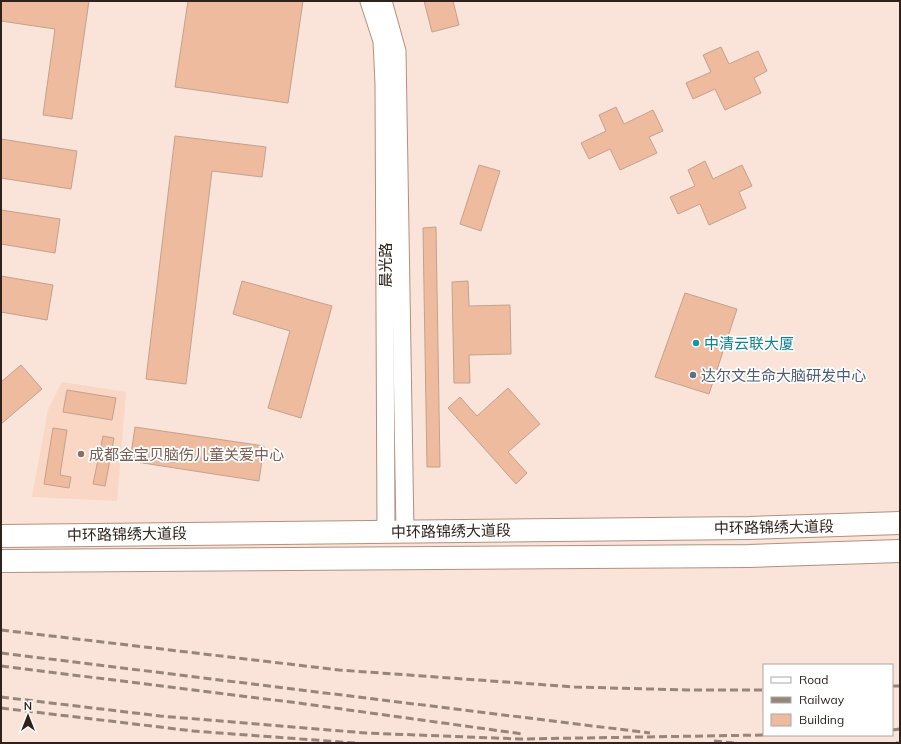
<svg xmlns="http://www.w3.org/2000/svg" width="901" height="744" viewBox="0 0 901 744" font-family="Mulish,'Noto Sans SC',sans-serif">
<rect width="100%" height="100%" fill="#fae3d8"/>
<polygon fill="#fad6c5" points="62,382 126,392 117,501 32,497 48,410"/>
<g fill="#efbb9e" stroke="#c3a18e">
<polygon points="1,1 89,1 72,119 43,115 55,29 1,21"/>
<polygon points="188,1 303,1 288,103 175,87"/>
<polygon points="424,1 453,1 459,25 432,32"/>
<polygon points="721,47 729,64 758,51 767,71 754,78 761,93 725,110 715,89 693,99 686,83 711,72 703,55"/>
<polygon points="616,107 624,124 653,110 663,131 649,137 657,153 620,170 610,149 589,159 581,143 606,131 599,115"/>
<polygon points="175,136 266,147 262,177 212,171 186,384 146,379"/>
<polygon points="1,139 77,151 71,189 1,178"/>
<polygon points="705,161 713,179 742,165 752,186 739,192 746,208 709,225 700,204 678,214 670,197 695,186 688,170"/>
<polygon points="479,165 500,171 481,231 460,224"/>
<polygon points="1,210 60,219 55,253 1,244"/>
<polygon points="436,227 440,467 427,467 423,228"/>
<polygon points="1,276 53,285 47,320 1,312"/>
<polygon points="242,281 332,306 301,418 268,408 290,331 233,314"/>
<polygon points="468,281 469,306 510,305 511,354 469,355 470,383 454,383 452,282"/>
<polygon points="685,293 737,309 709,394 655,377"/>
<polygon points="21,365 42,389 1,424 1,382"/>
<polygon points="508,388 540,424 508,452 527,473 516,484 448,408 460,397 477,416"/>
<polygon points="67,390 116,398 112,420 63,412"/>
<polygon points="135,427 264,446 259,481 130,461"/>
<polygon points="53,428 67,430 60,475 71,477 69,488 44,484"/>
<polygon points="103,436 114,438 105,486 93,484"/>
</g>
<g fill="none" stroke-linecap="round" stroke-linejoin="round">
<g stroke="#b3907f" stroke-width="19">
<g id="street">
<polyline points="369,1 382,41 384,84 386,532"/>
<polyline points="383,1 397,51 405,532"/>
</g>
</g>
<g stroke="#b3907f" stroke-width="24">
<g id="primary">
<polyline points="1,536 749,528 900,523"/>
<polyline points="1,561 749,556 900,551"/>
</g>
</g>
<use href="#street" stroke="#fff" stroke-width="17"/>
<use href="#primary" stroke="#fff" stroke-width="22"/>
<g stroke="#97857b" stroke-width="3" stroke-dasharray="8 4" stroke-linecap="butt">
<polyline points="1,630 339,670 575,687 687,690 764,690"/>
<polyline points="1,653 650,733"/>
<polyline points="1,666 298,703 523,734"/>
<polyline points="892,686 900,686"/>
<polyline points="1,697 160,716 366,733 520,739 764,735"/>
<polyline points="1,708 193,731 355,743"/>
<polyline points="892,730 900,729"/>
<polyline points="714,741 734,743"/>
<polyline points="896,743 900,743"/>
</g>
</g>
<circle fill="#0f9aa8" stroke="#fff" stroke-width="1.5" cx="696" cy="343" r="4"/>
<circle fill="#5c6f8a" stroke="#fff" stroke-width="1.5" cx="693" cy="375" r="4"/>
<circle fill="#8d6e63" stroke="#fff" stroke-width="1.5" cx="81" cy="454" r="4"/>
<g text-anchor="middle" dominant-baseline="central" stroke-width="3.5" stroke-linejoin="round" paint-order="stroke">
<g font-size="15" fill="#30221b" stroke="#fff">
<text transform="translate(385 265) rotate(-90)">晨光路</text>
<text transform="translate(774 527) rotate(-1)">中环路锦绣大道段</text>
<text transform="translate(451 531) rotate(-1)">中环路锦绣大道段</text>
<text transform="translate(127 534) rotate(-1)">中环路锦绣大道段</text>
</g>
<g font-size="15" fill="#0d838f" stroke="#fff" text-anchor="start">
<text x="704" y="343">中清云联大厦</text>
</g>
<g font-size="15" fill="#4e5e75" stroke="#fff" text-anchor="start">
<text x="701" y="375">达尔文生命大脑研发中心</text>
</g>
<g font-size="15" fill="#785e54" stroke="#fff" text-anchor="start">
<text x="89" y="454">成都金宝贝脑伤儿童关爱中心</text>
</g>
</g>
<rect width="901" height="744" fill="none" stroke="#30221b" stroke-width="4"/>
<rect x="763" y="664" width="130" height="72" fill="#ffffff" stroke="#aca7a4"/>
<rect x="771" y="677" width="20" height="6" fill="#ffffff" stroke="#aca7a4"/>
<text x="799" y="684" font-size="12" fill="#30221b">Road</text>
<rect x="771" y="697" width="20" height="6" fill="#97857b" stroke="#aca7a4"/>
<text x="799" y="704" font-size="12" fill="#30221b">Railway</text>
<rect x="771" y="714" width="20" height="12" fill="#efbb9e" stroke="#aca7a4"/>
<text x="799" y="724" font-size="12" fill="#30221b">Building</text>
<g transform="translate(28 716)" stroke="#ffffff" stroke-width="3" paint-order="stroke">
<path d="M0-3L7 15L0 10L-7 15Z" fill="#30221b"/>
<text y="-6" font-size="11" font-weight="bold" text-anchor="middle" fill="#30221b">N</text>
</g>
</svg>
